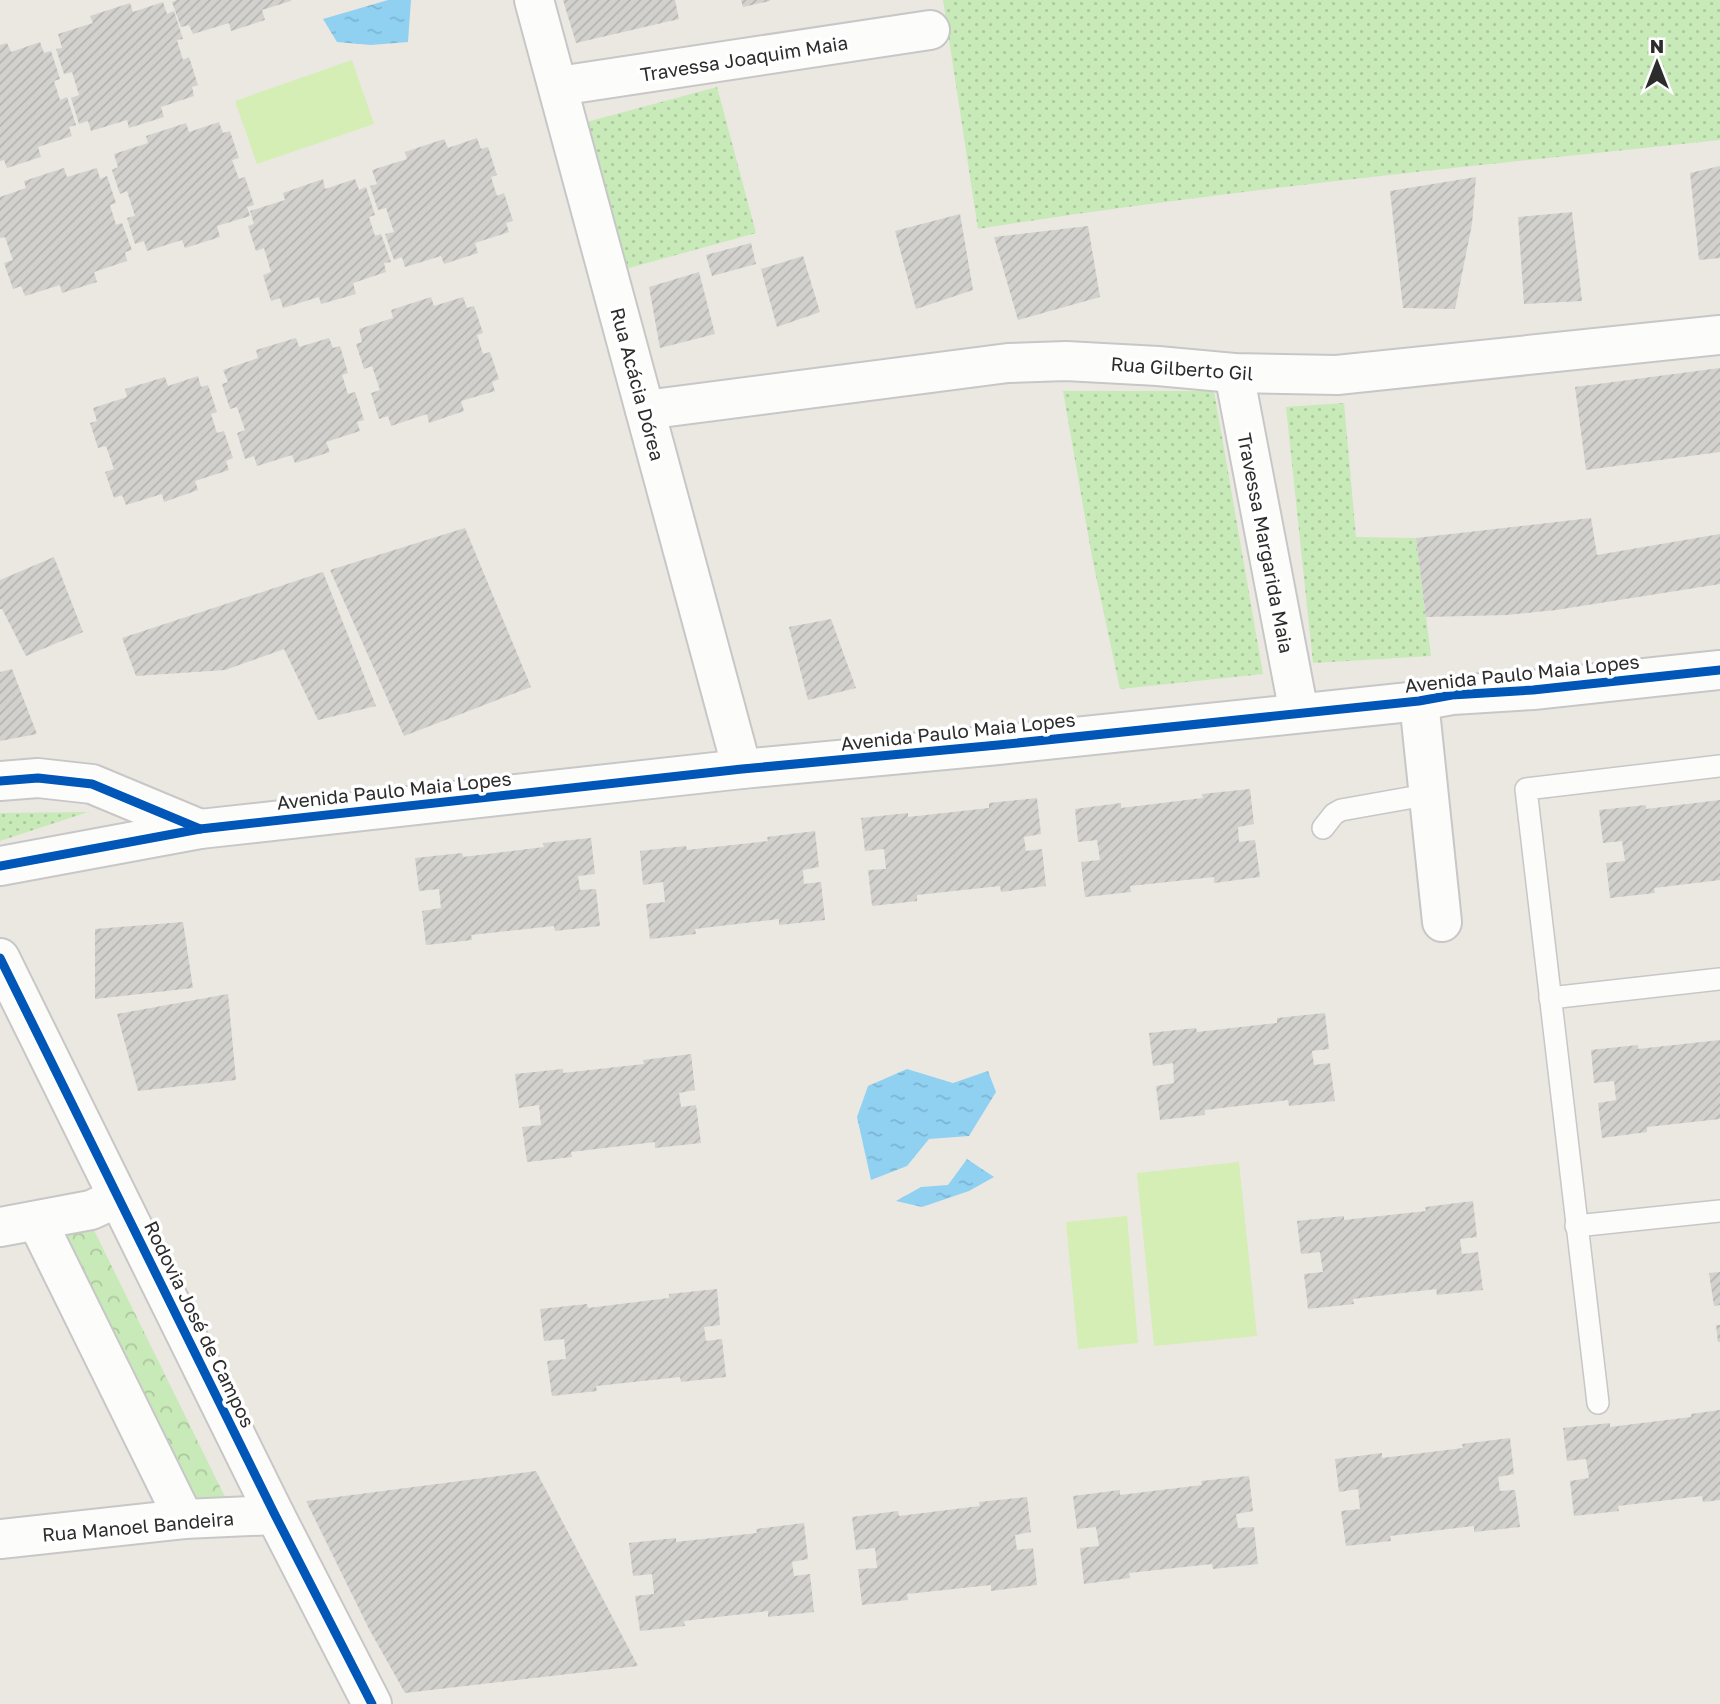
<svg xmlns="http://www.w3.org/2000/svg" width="1720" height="1704" viewBox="0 0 1720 1704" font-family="'Golos Text',sans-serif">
<defs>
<pattern id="grass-dots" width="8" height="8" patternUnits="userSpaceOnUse" patternTransform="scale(1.75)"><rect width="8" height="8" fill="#c8e9b8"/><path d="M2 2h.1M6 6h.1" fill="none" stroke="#acc89e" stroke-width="1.8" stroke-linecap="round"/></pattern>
<pattern id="park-crowns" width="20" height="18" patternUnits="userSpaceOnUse" patternTransform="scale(1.75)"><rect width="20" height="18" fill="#c8e9b8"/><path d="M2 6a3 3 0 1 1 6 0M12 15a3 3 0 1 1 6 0" fill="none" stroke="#acc89e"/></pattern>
<pattern id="water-ripples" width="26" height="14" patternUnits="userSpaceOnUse" patternTransform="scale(1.75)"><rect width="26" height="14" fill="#90d1f2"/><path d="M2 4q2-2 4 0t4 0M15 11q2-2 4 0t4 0" fill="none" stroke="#7cb4d0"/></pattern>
<pattern id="building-hatch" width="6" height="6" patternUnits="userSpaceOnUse" patternTransform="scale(1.75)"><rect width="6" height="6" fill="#d3d1cd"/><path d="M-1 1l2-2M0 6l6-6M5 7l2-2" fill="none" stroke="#b5b4b0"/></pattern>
</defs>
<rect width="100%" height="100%" fill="#ebe8e2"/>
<g fill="url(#grass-dots)">
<path d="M943 0H1720V140C1472 166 1224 190 978 229Z"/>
<polygon points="717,87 756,233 607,274 568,127"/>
<polygon points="1063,391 1214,391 1263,674 1120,689 1092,557"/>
<polygon points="1344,403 1356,537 1416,538 1431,656 1313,663 1286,407"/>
<polygon points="88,812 0,841 0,813"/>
</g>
<polygon fill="url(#park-crowns)" points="91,1224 227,1501 194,1503 59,1227"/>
<g fill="#d4eeb5">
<polygon points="352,60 374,124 257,164 235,101"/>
<polygon points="1239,1162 1257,1336 1154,1346 1137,1173"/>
<polygon points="1127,1216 1138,1343 1078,1349 1066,1222"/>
</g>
<g fill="url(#water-ripples)">
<polygon points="388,0 411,0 408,42 371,45 337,42 323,19"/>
<polygon points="907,1069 953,1083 988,1071 996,1092 969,1136 929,1139 907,1166 871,1180 857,1117 868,1086"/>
<polygon points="967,1159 994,1177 969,1191 922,1207 896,1201 921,1187 948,1185"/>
</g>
<g fill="url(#building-hatch)">
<polygon points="177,0 291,0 291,1 262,10 265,20 231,31 229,23 193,34 189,25 181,27 172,2"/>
<polygon points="563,0 675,0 679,19 576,43"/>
<polygon points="741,0 770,0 770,1 743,7"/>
<polygon points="163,2 167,14 174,11 183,39 177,40 183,60 189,57 198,85 192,87 194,96 161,107 164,117 129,128 127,120 91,131 88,121 79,124 71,98 79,95 72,72 64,74 56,49 62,48 58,34 93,23 90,16 130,3 133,12"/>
<polygon points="40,42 44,53 51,51 60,79 54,81 60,100 67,97 76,125 69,127 72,136 38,147 41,157 7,168 4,160 0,161 0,45 7,43 11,52"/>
<polygon points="219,122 223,133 230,131 239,158 232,160 239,179 245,177 254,205 247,207 250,216 217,226 220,237 185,248 182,240 147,251 144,241 135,244 127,218 135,216 127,191 120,194 112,170 118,167 114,154 148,143 146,136 186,123 189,132"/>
<polygon points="477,138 481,149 488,147 497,175 491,177 497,196 504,193 513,221 506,223 509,232 475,243 478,253 444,264 441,256 405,267 402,257 394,260 385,234 394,232 386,208 378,210 370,186 377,184 372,170 407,159 405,152 444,139 448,148"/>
<polygon points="1720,166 1720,258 1699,260 1690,173"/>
<polygon points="64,168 67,177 97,168 100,179 107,176 116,203 110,205 116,225 122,223 132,250 125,252 127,261 94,272 97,282 62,293 60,285 25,296 21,286 13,289 4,263 13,260 5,237 0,238 0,197 26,188 24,181"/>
<polygon points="1476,177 1472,224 1455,309 1403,308 1390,191"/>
<polygon points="323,179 325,189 355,179 359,190 366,187 375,215 369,217 375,236 381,234 391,262 384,263 386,272 353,283 356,294 321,304 319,297 283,308 280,298 271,301 263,275 271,272 264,248 256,251 248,226 254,224 250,211 285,200 283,193"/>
<polygon points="1572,212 1582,301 1524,304 1518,217"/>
<polygon points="960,214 973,290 916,309 895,231"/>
<polygon points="1088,226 1100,297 1018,320 994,237"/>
<polygon points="751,243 756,264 712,276 706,255"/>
<polygon points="803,256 820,312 777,327 761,269"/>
<polygon points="699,272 715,334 660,348 649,287"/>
<polygon points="431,297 434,306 463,297 467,308 474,306 483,333 477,335 483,354 490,352 499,379 492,382 495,391 461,401 464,411 429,423 427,414 391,426 388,416 379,419 371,393 380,390 372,366 364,369 356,344 362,342 359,329 393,318 391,310"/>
<polygon points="296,338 299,347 329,338 333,348 340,346 348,373 342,375 348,394 355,392 364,420 357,422 360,431 326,442 330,452 295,463 292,455 257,466 254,456 245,459 237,433 245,430 237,407 230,409 222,384 228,382 223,370 258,358 256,350"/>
<polygon points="1720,368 1720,452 1586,470 1575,387"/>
<polygon points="198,376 201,387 208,385 217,412 211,414 217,433 224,431 233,458 226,461 229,470 195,481 198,490 164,502 162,494 126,505 122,495 114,498 105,472 114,469 106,446 98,448 90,423 97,421 93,408 127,397 125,389 165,377 168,386"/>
<polygon points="1591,518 1597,555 1720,534 1720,584 1556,610 1507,615 1426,617 1416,538"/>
<polygon points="465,528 531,687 404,736 330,570"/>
<polygon points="54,557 83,632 26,656 2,609 0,609 0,580"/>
<polygon points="323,572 376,706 318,720 284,649 225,670 136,676 122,638"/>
<polygon points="831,619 856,688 808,700 789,627"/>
<polygon points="12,669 37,734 0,741 0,672"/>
<polygon points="1250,789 1254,824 1238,827 1239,842 1255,840 1260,877 1214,883 1214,877 1130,886 1131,892 1085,897 1081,862 1100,860 1097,840 1078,842 1075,809 1121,803 1121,808 1203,798 1202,794"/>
<polygon points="1037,798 1041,834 1024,837 1026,851 1042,849 1046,886 1001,892 1000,886 917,895 917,901 872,906 868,870 886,869 884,849 865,851 861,818 908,813 908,817 989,808 989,803"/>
<polygon points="1720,800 1720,880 1654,888 1655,893 1610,898 1606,863 1625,861 1622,841 1603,843 1599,810 1646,805 1646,809"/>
<polygon points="815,831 819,867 803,870 804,884 821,882 825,920 779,925 779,919 695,929 696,934 650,939 646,904 665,902 663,882 643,885 640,851 686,846 687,850 768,841 767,837"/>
<polygon points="591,838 595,874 578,876 580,890 596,889 600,926 555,931 554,926 471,935 472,940 426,945 422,911 441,908 439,889 419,891 415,858 462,853 463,857 544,847 543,843"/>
<polygon points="183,922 193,988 95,999 95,929"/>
<polygon points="228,994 236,1080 138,1091 117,1014"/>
<polygon points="1325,1013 1329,1049 1312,1051 1314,1065 1330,1063 1335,1101 1289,1106 1288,1100 1205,1110 1205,1115 1160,1120 1156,1086 1174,1083 1173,1063 1153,1066 1149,1033 1196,1028 1197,1032 1277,1023 1277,1018"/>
<polygon points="1720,1040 1720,1119 1647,1127 1647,1132 1602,1138 1598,1103 1616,1100 1614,1081 1594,1083 1591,1050 1638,1045 1638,1049"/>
<polygon points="691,1054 695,1090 679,1093 681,1107 696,1105 701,1143 655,1148 655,1142 571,1152 572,1157 527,1162 522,1127 541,1125 539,1105 519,1108 515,1074 563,1069 563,1073 644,1064 643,1060"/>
<polygon points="1473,1201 1477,1237 1460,1239 1462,1254 1478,1252 1483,1290 1437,1295 1436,1289 1353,1299 1354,1304 1308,1309 1304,1274 1323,1272 1320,1252 1301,1254 1297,1221 1344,1216 1344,1220 1426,1211 1425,1207"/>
<polygon points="1720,1272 1720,1305 1714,1306 1709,1273"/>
<polygon points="717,1289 720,1325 704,1327 706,1341 722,1339 726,1377 681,1382 680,1377 596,1386 597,1391 552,1396 547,1361 566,1359 564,1339 544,1341 540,1309 587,1304 588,1308 669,1298 669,1294"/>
<polygon points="1716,1325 1720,1325 1720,1342 1718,1342"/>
<polygon points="1720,1410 1720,1500 1703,1502 1702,1496 1618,1506 1619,1511 1574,1516 1570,1481 1589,1478 1586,1459 1567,1461 1563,1428 1610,1423 1610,1427 1691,1417 1691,1414"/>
<polygon points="1510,1438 1514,1474 1498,1477 1500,1491 1515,1490 1520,1527 1474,1532 1474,1526 1390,1536 1391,1541 1346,1546 1341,1511 1360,1509 1358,1489 1339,1492 1335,1459 1382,1453 1382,1458 1463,1448 1462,1444"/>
<polygon points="536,1471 638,1666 405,1693 369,1629 306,1501"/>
<polygon points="1249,1476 1253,1511 1236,1514 1238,1528 1254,1527 1258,1564 1213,1569 1212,1564 1129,1573 1130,1578 1084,1584 1080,1548 1099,1546 1096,1527 1077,1529 1073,1496 1120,1490 1120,1495 1202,1485 1201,1481"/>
<polygon points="1027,1497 1031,1532 1015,1535 1017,1550 1033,1548 1037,1585 991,1591 991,1585 907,1594 908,1600 862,1605 858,1569 877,1568 875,1548 856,1550 852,1517 898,1511 899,1516 980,1506 979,1502"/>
<polygon points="804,1523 808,1559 792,1562 794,1576 810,1574 814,1612 768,1617 768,1611 684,1621 685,1626 640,1631 635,1596 654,1594 652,1574 633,1576 629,1543 676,1538 676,1542 757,1533 756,1529"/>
</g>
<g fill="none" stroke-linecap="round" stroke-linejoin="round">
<g stroke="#c8c7c7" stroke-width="24">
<g id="lane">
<polyline points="1323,828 1334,814 1341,810 1431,794"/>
<polyline points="1550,998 1720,979"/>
<polyline points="1576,1226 1720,1211"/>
<polyline points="1598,1403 1526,789 1720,766"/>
</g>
</g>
<g stroke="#c8c7c7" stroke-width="42">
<g id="street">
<polyline points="534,0 742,769"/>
<polyline points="559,86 930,30"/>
<polyline points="1234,373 1299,713"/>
<polyline points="645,410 1008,363 1066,361 1158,366 1234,373 1337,375 1720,335"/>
<polyline points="1419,701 1442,922"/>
<polyline points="0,781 38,778 92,784 200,829"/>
<polyline points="0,866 200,829 742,769 998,745 1419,701 1452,695 1533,690 1720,670"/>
<polyline points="37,1221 184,1519"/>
<polyline points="0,1227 91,1210 117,1198"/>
<polyline points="0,1539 184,1519 275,1515"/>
</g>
</g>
<g stroke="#c8c7c7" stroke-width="42">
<polyline id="secondary" points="0,958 275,1515 372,1704"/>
</g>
<use href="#lane" stroke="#fcfcfb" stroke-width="21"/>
<use href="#street" stroke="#fcfcfb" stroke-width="38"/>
<use href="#secondary" stroke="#fcfcfb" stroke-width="38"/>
<g stroke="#fff" stroke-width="13">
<g id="cycleway">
<polyline points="0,781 38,778 92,784 200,829"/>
<polyline points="0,866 200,829 742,769 998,745 1419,701 1452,695 1533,690 1720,670"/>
<polyline points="0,958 275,1515 372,1704"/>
</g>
</g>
<use href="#cycleway" stroke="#0057b8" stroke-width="9"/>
</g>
<g text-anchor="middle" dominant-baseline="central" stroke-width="7" stroke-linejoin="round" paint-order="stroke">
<g font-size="19" fill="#2c2c2c" stroke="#fff">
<text transform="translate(744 58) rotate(-9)">Travessa Joaquim Maia</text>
<text transform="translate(1182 368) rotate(4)">Rua Gilberto Gil</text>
<text transform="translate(638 384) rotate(75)">Rua Acácia Dórea</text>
<text transform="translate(1266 543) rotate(79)">Travessa Margarida Maia</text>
<text transform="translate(1522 673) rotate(-6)">Avenida Paulo Maia Lopes</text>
<text transform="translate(958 731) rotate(-6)">Avenida Paulo Maia Lopes</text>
<text transform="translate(394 790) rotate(-6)">Avenida Paulo Maia Lopes</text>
<text transform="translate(200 1324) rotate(64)">Rodovia José de Campos</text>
<text transform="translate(138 1526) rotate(-5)">Rua Manoel Bandeira</text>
</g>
</g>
<g transform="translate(1657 63)" stroke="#ffffff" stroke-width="5" paint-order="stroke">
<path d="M0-5L12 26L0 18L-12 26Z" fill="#2c2c2c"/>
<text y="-10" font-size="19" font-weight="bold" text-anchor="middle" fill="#2c2c2c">N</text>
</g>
</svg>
